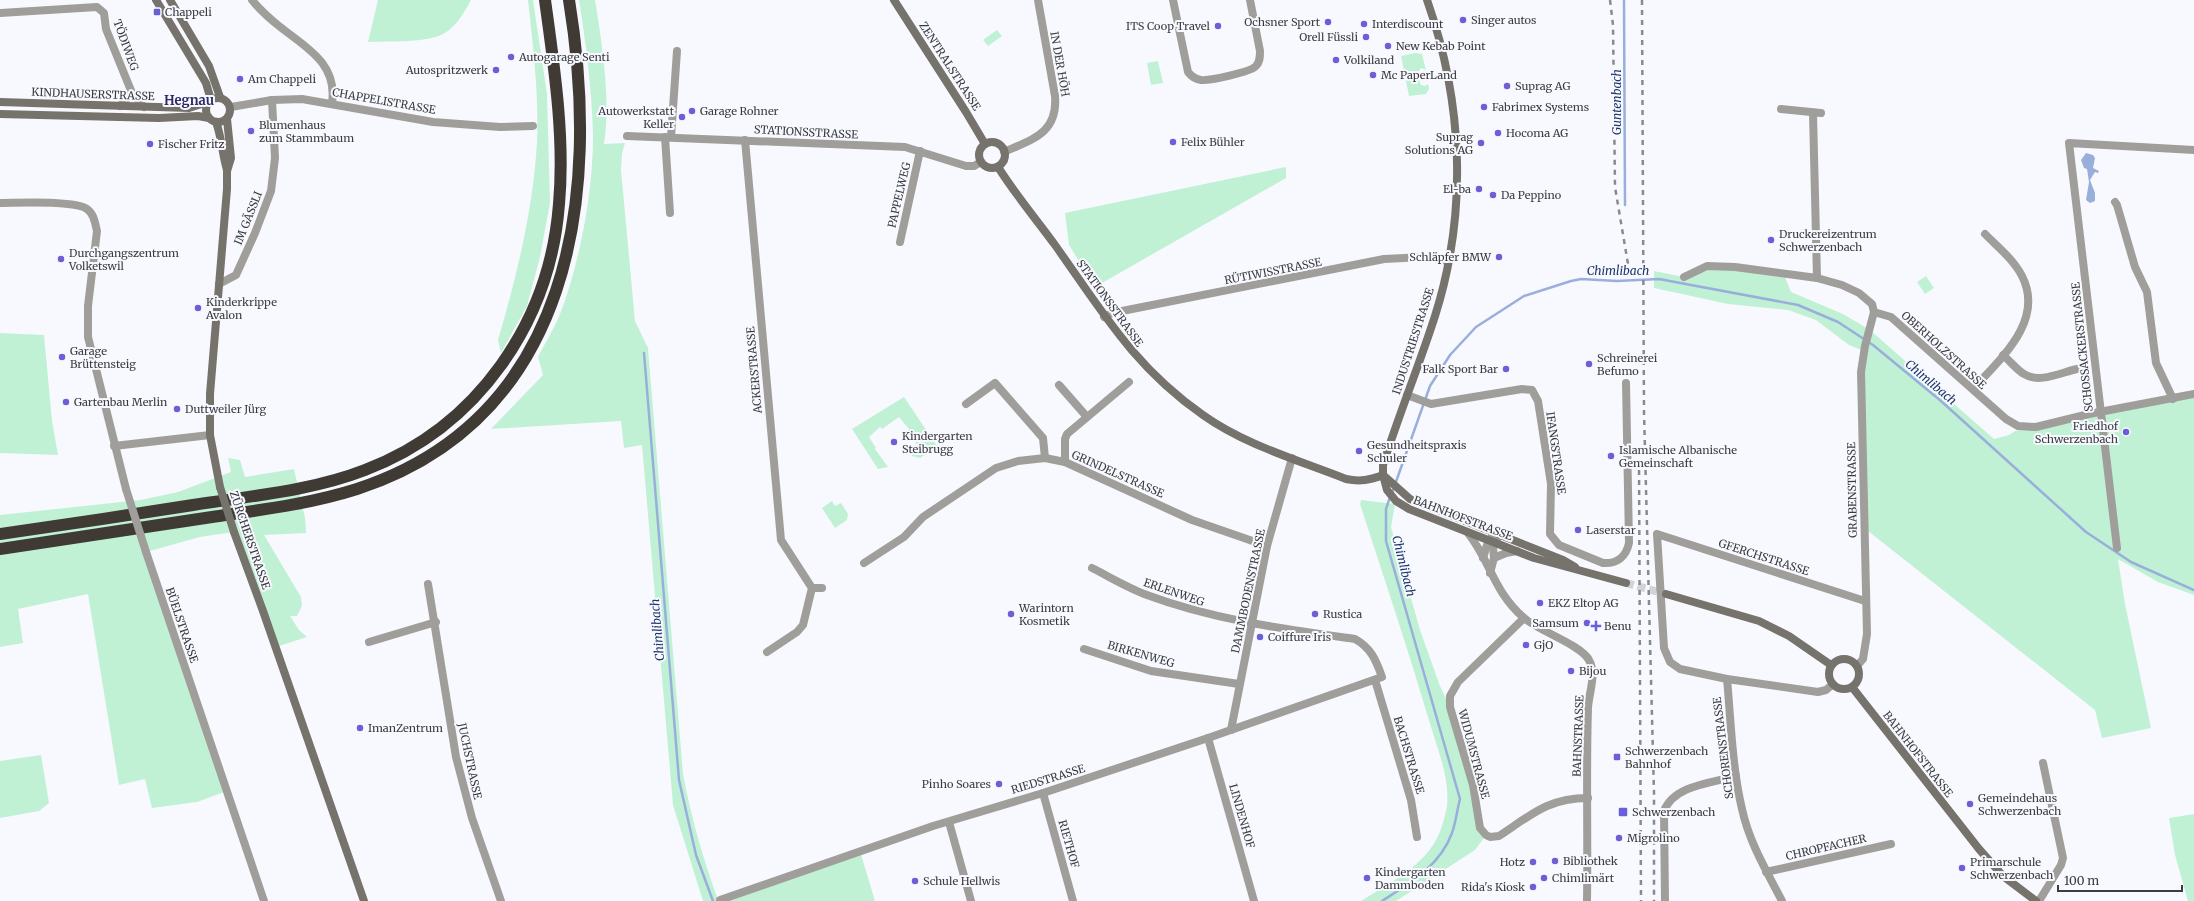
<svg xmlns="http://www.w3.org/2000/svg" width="2194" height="901" viewBox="0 0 2194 901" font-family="Merriweather,serif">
<rect width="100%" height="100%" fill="#f8f9fe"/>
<g fill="#c1f1d5">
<path d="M378 0H471C464 13 455 29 441 35 423 43 388 41 368 42Z"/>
<path d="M528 0H533L547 94 550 203 540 257 527 306 501 353 498 340C517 275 533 210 537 142 539 94 533 47 528 0Z"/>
<path d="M579 0H595C602 43 611 101 604 144L625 143 622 153 621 170 635 321 648 348 683 774C691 817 703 858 718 900L860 851 875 901H703L673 805 642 445 624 448 621 421 491 429 543 375 538 357C545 343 554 329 560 314 580 262 593 192 593 136 592 91 586 44 579 0Z"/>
<polygon points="997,30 1002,36 988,46 983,40"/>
<polygon points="1415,53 1422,54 1426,70 1421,68 1417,74 1421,85 1425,86 1428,84 1429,89 1426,94 1409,96 1401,56"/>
<polygon points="1158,61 1163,83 1151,85 1147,63"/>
<polygon points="1286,167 1286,178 1095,287 1069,245 1065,213"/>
<polygon points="1707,266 1783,272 1791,292 1843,314 1870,330 1994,439 2009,435 2015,431 2194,394 2194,595 2158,582 2118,559 2125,604 2151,728 2102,738 2095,710 1863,527 1864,351 1849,345 1816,320 1788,310 1728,304 1654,288 1654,271 1684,277"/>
<polygon points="1926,276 1934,288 1925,294 1917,282"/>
<polygon points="0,333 44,335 52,421 58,455 0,453"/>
<polygon points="904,397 937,446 920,458 912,456 911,453 919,448 912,437 914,435 899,417 882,429 880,427 869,437 876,448 875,449 888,467 878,469 852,429"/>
<polygon points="228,458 240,460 245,477 294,469 305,518 306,533 264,535 301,597 302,606 297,616 290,616 299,630 307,637 276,647 234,532 200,537 146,552 227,791 197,802 152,808 145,779 119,785 88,594 18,609 23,643 0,647 0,515 140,500 178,492 231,472"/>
<path d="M1361 500 1395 504 1391 527 1420 630 1440 686 1450 707 1486 835 1475 850 1396 901H1361C1386 885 1421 868 1436 840 1441 831 1445 817 1447 806 1450 777 1436 745 1428 717 1407 646 1383 575 1360 504Z"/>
<polygon points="832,501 835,506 841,503 848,514 847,520 835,528 822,508"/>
<polygon points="41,755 49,803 39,811 0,818 0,761"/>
<polygon points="2194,814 2194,901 2188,901 2175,855 2169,818"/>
</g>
<polygon fill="#99afdb" points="2086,153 2093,155 2095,158 2093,168 2099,171 2098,173 2095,172 2090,180 2095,193 2095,201 2090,203 2086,200 2089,182 2087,169 2084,168 2081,160"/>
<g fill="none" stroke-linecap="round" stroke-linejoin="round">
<g stroke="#99afdb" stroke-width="2.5">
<polyline points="1624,0 1625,205"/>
<polyline points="644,353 679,780 696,855 713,901"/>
<polyline points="1392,493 1430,386 1450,355 1476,327 1524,296 1571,281 1581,279 1617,281 1659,279 1798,305 1838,322 1873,345 1941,401 2086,532 2131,562 2194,590"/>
<path d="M1382 901C1410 883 1440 866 1452 833 1456 822 1457 810 1460 799L1386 541V509L1390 497"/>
</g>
<polyline stroke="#d2d3d8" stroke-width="8" stroke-dasharray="8 4" stroke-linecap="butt" points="1626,583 1666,594"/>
<g stroke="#a09e9a" stroke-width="8">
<path d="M252 0C260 10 269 18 279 26 305 47 338 63 332 103"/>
<path d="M1173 0 1188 72C1191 76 1195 79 1201 80 1209 81 1251 72 1256 66 1260 62 1260 57 1260 51L1250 0"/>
<polyline points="0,13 97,7 104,13 106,29 132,93 144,107"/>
<polyline points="120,106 132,93"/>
<polyline points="231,107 272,100 302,99 433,122 500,127 533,126"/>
<polyline points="1781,109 1821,113"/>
<polyline points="1813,113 1817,278"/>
<polyline points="627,136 905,147 966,166 974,166 981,162"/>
<polyline points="665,137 670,213"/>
<polyline points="671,137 677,51"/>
<polyline points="745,140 781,540 812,588 803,625 797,632 767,652"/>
<path d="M1004 152C1033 139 1058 133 1055 96L1038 0"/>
<polyline points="2115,202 2117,205 2135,267 2147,292 2156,363 2173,399"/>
<path d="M0 203C17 203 75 200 87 209 94 214 95 223 97 231L88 306V337L126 489"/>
<polyline points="900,242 920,151"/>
<polyline points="1684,277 1707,266 1735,267 1817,278 1842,285 1859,293 1872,304 1874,312 1865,346 1861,372 1867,634 1863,659 1857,666"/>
<polyline points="219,284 236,275 255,233 271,191 275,158 272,100"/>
<polyline points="1874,312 1891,317 2006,419 2018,426 2036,427 2089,414 2194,394"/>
<polyline points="1104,317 1112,313 1384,259 1425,257 1448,261"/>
<path d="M2003 355C2010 361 2017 370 2024 374 2039 384 2062 372 2077 369"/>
<polyline points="1059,385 1087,417"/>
<path d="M1973 389C2000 359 2045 321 2022 276 2014 260 1998 247 1985 234"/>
<path d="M1407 395 1431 404 1437 403 1522 389 1532 390 1538 401 1551 484 1550 534 1559 545 1603 563C1617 564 1626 557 1629 543L1626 383"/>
<polyline points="966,404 995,383 1043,438 1045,458"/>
<polyline points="114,446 210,435"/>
<polyline points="1065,462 1065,439 1067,434 1129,382"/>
<polyline points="2117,548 2069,143 2194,150"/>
<polyline points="146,552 264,901"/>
<polyline points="864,563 904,537 923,517 996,468 1018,461 1045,458 1065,462 1192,520 1267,546"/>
<polyline points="428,584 456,757 472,818 501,901"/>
<polyline points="812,588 822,588"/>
<path d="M1524 618 1458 682 1450 696V707L1473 785 1480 828 1486 835 1490 837 1499 836C1531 815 1548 798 1588 798"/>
<polyline points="369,642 436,622"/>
<polyline points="1084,649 1151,671 1239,684"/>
<path d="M1727 679C1731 722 1732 767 1742 809 1749 842 1767 872 1782 901"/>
<polyline points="1375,680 1411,800 1417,837"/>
<polyline points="1833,684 1826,690 1818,692 1727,679 1680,669 1670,662 1664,648 1657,534 1865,601"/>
<polyline points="1231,730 1267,546 1292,458"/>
<polyline points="1208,738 1254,901"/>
<polyline points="1043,793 1073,901"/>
<polyline points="949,822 971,901"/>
<polyline points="1766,872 1891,844"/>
<path d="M720 900 933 826 1043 793 1208 738 1382 677C1376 660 1371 648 1355 639 1284 629 1214 620 1147 595 1128 588 1110 577 1092 568"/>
<path d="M1665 901 1664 811C1674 785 1712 783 1736 776"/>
<polyline points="2039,901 2061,865 2063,858 2043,763"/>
</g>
<g stroke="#a09e9a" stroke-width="8">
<path d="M1468 533C1491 562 1493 591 1524 618 1539 631 1581 645 1589 660 1597 674 1589 692 1588 708 1586 772 1588 837 1587 901"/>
<polyline points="1483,558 1487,545 1497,539"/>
<polyline points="1494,558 1506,553 1517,551"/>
<polyline points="1490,573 1494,558 1492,536"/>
</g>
<g stroke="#76726c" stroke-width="8">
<polyline points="156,0 206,83 211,100"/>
<polyline points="170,0 209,66 220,97"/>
<polyline points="894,0 966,112 985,144"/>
<path d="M1427 0C1463 102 1468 212 1435 316 1419 366 1399 414 1383 465V475L1387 490 1396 501 1409 509 1534 558 1626 583"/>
<circle cx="218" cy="110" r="12"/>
<polyline points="0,102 189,108 208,102"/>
<polyline points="0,114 159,118 198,116 209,118"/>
<path d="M216 122C222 138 222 154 227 170"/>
<circle cx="992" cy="155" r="13"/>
<path d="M998 167C1015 194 1036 219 1055 245 1102 311 1134 367 1203 415 1245 445 1298 460 1346 479 1360 482 1370 480 1383 475"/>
<polyline points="1383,475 1410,499 1563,560 1575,567"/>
<polyline points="220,487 210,435 210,394 227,189 227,171 231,158 227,119"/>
<polyline points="234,532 263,611 364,901"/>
<polyline points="1666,594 1759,621 1789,636 1831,665"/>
<circle cx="1844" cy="674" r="15"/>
<polyline points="1852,687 1979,849 2003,876 2036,901"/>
</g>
<g stroke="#3f3a33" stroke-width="12">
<path d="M0 534C64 525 129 515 193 505 250 496 311 491 365 470 478 427 550 322 559 204 565 137 554 66 545 0"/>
<path d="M0 549C71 538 141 528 212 517 260 510 310 504 357 489 573 418 601 195 569 0"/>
</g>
<g stroke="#888a8e" stroke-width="2.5" stroke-dasharray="5 5" stroke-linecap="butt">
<polyline points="1610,0 1613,25 1615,187 1630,276"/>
<polyline points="1642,0 1644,412 1654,793 1654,901"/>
<polyline points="1639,460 1641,901"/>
</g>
<polyline stroke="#a09e9a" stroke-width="8" points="126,489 146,552"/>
<polyline stroke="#76726c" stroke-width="8" points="220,487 234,532"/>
</g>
<g fill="#6a5fd9" stroke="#f8f9fe" stroke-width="1.5">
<rect x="153" y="8" width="8" height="8" rx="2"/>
<circle cx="1463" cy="20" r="4"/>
<circle cx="1328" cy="22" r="4"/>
<circle cx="1364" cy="24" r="4"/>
<circle cx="1218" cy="26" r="4"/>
<circle cx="1366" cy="37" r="4"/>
<circle cx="1388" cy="46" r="4"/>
<circle cx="511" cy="57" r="4"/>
<circle cx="1336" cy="60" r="4"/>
<circle cx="496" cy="70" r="4"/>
<circle cx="1373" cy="75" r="4"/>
<circle cx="240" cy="79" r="4"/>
<circle cx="1507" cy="86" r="4"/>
<circle cx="1484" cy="107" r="4"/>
<circle cx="692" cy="111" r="4"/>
<circle cx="682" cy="117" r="4"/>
<circle cx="251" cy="131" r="4"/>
<circle cx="1498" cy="133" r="4"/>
<circle cx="1173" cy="142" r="4"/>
<circle cx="1481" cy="143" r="4"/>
<circle cx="150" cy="144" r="4"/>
<circle cx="1479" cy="189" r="4"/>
<circle cx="1493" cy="195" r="4"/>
<circle cx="1771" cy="240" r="4"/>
<circle cx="1499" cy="257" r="4"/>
<circle cx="61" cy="259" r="4"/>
<circle cx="198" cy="308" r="4"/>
<circle cx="62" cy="357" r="4"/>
<circle cx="1589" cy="364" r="4"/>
<circle cx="1506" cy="369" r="4"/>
<circle cx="66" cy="402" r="4"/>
<circle cx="177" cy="409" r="4"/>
<circle cx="2126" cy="432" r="4"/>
<circle cx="894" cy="442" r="4"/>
<circle cx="1359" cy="451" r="4"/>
<circle cx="1611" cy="456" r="4"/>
<circle cx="1578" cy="530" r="4"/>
<circle cx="1540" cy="603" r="4"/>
<circle cx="1011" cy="614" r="4"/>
<circle cx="1315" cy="614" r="4"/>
<circle cx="1587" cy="623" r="4"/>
<path d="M1594 620h4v4h4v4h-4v4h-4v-4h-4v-4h4z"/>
<circle cx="1260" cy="637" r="4"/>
<circle cx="1526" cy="645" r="4"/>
<circle cx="1571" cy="671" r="4"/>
<circle cx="360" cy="728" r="4"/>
<rect x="1613" y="753" width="8" height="8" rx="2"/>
<circle cx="999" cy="784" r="4"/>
<circle cx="1970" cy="804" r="4"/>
<rect x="1618" y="807" width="10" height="10" rx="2"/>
<circle cx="1619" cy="838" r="4"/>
<circle cx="1555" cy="861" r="4"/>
<circle cx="1533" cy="862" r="4"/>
<circle cx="1962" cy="868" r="4"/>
<circle cx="1367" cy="878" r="4"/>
<circle cx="1544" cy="878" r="4"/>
<circle cx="915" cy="881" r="4"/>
<circle cx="1533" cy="887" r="4"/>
</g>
<g text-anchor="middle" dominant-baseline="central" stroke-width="4" stroke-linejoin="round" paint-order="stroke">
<g font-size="11" fill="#3a3c40" stroke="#f8f9fe" text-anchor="start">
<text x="165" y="12">Chappeli</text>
<text x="1471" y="20">Singer autos</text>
<text x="1320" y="22" text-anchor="end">Ochsner Sport</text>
<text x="1372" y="24">Interdiscount</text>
<text x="1210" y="26" text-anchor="end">ITS Coop Travel</text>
<text x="1358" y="37" text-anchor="end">Orell Füssli</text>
<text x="1396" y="46">New Kebab Point</text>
<text x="519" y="57">Autogarage Senti</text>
<text x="1344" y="60">Volkiland</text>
<text x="488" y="70" text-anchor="end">Autospritzwerk</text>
<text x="1381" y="75">Mc PaperLand</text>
<text x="248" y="79">Am Chappeli</text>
<text x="1515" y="86">Suprag AG</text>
<text x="1492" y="107">Fabrimex Systems</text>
<text x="674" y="111" text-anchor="end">Autowerkstatt<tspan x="674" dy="13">Keller</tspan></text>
<text x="700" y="111">Garage Rohner</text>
<text x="259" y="125">Blumenhaus<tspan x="259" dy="13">zum Stammbaum</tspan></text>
<text x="1506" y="133">Hocoma AG</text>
<text x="1473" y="137" text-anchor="end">Suprag<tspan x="1473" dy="13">Solutions AG</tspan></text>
<text x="1181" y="142">Felix Bühler</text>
<text x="158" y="144">Fischer Fritz</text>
<text x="1471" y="189" text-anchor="end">El-ba</text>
<text x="1501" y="195">Da Peppino</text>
<text x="1779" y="234">Druckereizentrum<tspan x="1779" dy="13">Schwerzenbach</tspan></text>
<text x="69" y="253">Durchgangszentrum<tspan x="69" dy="13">Volketswil</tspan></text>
<text x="1491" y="257" text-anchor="end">Schläpfer BMW</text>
<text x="206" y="302">Kinderkrippe<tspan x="206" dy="13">Avalon</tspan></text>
<text x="70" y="351">Garage<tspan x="70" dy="13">Brüttensteig</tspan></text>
<text x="1597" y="358">Schreinerei<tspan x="1597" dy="13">Befumo</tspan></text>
<text x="1498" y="369" text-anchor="end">Falk Sport Bar</text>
<text x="74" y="402">Gartenbau Merlin</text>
<text x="185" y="409">Duttweiler Jürg</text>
<text x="2118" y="426" text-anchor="end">Friedhof<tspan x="2118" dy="13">Schwerzenbach</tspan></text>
<text x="902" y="436">Kindergarten<tspan x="902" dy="13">Steibrugg</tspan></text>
<text x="1367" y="445">Gesundheitspraxis<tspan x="1367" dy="13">Schuler</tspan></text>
<text x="1619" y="450">Islamische Albanische<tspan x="1619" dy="13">Gemeinschaft</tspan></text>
<text x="1586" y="530">Laserstar</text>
<text x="1548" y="603">EKZ Eltop AG</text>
<text x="1019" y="608">Warintorn<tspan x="1019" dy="13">Kosmetik</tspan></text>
<text x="1323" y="614">Rustica</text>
<text x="1579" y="623" text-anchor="end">Samsum</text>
<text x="1604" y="626">Benu</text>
<text x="1268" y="637">Coiffure Iris</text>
<text x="1534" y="645">GjO</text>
<text x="1579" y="671">Bijou</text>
<text x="368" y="728">ImanZentrum</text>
<text x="1625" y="751">Schwerzenbach<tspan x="1625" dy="13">Bahnhof</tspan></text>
<text x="991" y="784" text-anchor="end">Pinho Soares</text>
<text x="1978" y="798">Gemeindehaus<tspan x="1978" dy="13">Schwerzenbach</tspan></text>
<text x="1632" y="812">Schwerzenbach</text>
<text x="1627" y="838">Migrolino</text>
<text x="1563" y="861">Bibliothek</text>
<text x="1525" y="862" text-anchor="end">Hotz</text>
<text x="1970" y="862">Primarschule<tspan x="1970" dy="13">Schwerzenbach</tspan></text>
<text x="1375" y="872">Kindergarten<tspan x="1375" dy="13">Dammboden</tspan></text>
<text x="1552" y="878">Chimlimärt</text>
<text x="923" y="881">Schule Hellwis</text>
<text x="1525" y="887" text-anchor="end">Rida's Kiosk</text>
</g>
<g font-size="11" fill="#3a3c40" stroke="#f8f9fe">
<text transform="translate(126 45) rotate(70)">TÖDIWEG</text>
<text transform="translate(1060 64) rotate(80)">IN DER HÖH</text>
<text transform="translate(950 66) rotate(57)">ZENTRALSTRASSE</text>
<text transform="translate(93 94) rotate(2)">KINDHAUSERSTRASSE</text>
<text transform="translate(384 101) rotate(10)">CHAPPELISTRASSE</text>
<text transform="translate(806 132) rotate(3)">STATIONSSTRASSE</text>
<text transform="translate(899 195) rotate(-77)">PAPPELWEG</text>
<text transform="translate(248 218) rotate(-68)">IM GÄSSLI</text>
<text transform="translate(1273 271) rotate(-11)">RÜTIWISSTRASSE</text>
<text transform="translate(1110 303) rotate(54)">STATIONSSTRASSE</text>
<text transform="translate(1413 341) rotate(-72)">INDUSTRIESTRASSE</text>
<text transform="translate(2082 347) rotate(-96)">SCHOSSACKERSTRASSE</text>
<text transform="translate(1944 350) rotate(42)">OBERHOLZSTRASSE</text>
<text transform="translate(754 370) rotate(-95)">ACKERSTRASSE</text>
<text transform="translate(1556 453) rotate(82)">IFANGSTRASSE</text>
<text transform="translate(1118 474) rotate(24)">GRINDELSTRASSE</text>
<text transform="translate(1852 490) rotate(-91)">GRABENSTRASSE</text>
<text transform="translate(1463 518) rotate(21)">BAHNHOFSTRASSE</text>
<text transform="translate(250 540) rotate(71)">ZÜRCHERSTRASSE</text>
<text transform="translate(1764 557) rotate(18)">GFERCHSTRASSE</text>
<text transform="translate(1248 591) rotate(-78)">DAMMBODENSTRASSE</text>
<text transform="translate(1174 592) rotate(19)">ERLENWEG</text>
<text transform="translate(182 625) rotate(71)">BÜELSTRASSE</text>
<text transform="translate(1141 654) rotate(16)">BIRKENWEG</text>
<text transform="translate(1578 736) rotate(-88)">BAHNSTRASSE</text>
<text transform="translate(1723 748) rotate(-97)">SCHORENSTRASSE</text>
<text transform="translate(1474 754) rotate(75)">WIDUMSTRASSE</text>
<text transform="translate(1918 754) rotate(52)">BAHNHOFSTRASSE</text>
<text transform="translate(1409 755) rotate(73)">BACHSTRASSE</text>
<text transform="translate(470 761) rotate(78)">JUCHSTRASSE</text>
<text transform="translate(1048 779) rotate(-17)">RIEDSTRASSE</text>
<text transform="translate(1242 816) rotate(74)">LINDENHOF</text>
<text transform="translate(1069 844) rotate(74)">RIETHOF</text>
<text transform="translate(1826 847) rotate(-13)">CHROPFACHER</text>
</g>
<g font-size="12" font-style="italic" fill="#1e366c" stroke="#f8f9fe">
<text transform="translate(1616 102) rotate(-90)">Guntenbach</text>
<text x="1618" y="270">Chimlibach</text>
<text transform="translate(1931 382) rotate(40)">Chimlibach</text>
<text transform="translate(1404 566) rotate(76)">Chimlibach</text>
<text transform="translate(657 630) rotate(-95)">Chimlibach</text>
</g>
<g font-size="13" font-weight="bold" fill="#2e2a65" stroke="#f8f9fe">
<text x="189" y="100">Hegnau</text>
</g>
</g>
<path d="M2058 885v6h124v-6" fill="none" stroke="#3a3c40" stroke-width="2"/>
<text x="2064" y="885" font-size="12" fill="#3a3c40" stroke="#f8f9fe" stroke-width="3" paint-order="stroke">100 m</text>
</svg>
